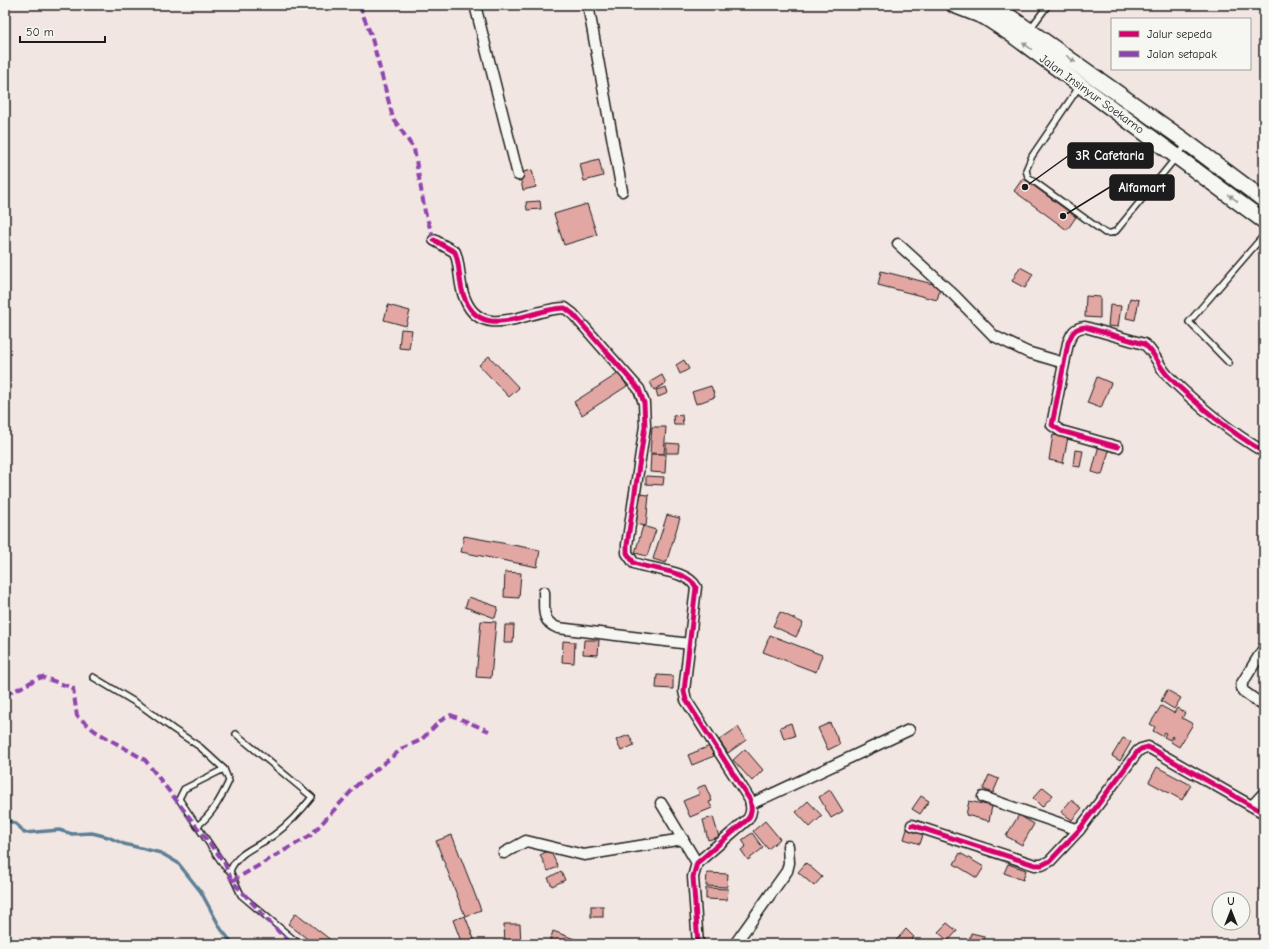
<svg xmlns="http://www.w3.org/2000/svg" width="1269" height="949" viewBox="0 0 1269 949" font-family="'Comic Neue',sans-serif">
<rect width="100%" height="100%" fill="#f2e6e2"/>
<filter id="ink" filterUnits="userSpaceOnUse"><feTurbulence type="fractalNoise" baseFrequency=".025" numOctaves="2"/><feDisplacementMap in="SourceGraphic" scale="8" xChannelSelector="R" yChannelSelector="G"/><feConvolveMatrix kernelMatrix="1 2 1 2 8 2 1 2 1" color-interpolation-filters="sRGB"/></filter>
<g filter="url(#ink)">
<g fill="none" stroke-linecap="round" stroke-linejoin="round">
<path stroke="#5d7f96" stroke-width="3.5" d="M5 821C13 820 20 826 24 833L59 830 72 834 92 833 108 837 124 844 161 853 178 863 201 892 221 929 233 944"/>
</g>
<g fill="#e2a7a3" stroke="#1c1c1c">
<polygon points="599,159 603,176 584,181 580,164"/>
<polygon points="532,170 536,187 523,190 519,173"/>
<polygon points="1023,178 1076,217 1067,230 1014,191"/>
<polygon points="540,201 541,209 527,210 526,202"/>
<polygon points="587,204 597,235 564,245 554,214"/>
<polygon points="1020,267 1033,274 1025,288 1012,281"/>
<polygon points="881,271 941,286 937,300 878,285"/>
<polygon points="1086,296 1100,297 1100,318 1085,317"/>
<polygon points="1130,298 1139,300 1135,320 1126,318"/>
<polygon points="388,305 410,311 406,326 384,320"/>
<polygon points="1110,305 1121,306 1118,327 1108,326"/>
<polygon points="401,329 412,330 409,349 399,348"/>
<polygon points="489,356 519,388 509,397 479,365"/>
<polygon points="684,360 689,369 680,374 676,365"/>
<polygon points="619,373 627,386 582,415 574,402"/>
<polygon points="662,375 666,383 654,390 650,382"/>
<polygon points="1097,377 1111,383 1101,408 1087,403"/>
<polygon points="711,386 715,397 696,404 692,392"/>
<polygon points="666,387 668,393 658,397 656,390"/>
<polygon points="682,415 683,425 674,425 673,416"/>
<polygon points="652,427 666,427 664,454 650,453"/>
<polygon points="1053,435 1068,437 1063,463 1049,460"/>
<polygon points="666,443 679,444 678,453 666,453"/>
<polygon points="1099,445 1110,447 1102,475 1092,472"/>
<polygon points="1075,450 1083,451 1080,467 1073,466"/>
<polygon points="651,454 666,454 665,473 650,472"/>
<polygon points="646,476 664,477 663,485 646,484"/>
<polygon points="638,494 649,495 646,526 635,524"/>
<polygon points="667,515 680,518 666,563 653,559"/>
<polygon points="643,526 656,530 647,556 635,553"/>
<polygon points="464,536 540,550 537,567 461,552"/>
<polygon points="505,572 521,573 519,598 504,597"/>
<polygon points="469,597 498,607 495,618 465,607"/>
<polygon points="780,612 803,623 796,637 773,626"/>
<polygon points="481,621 496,622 491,678 476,677"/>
<polygon points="505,625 514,625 513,643 504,643"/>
<polygon points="770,635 822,655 816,672 763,652"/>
<polygon points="584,640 599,640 598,655 583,654"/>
<polygon points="563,641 575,642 574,663 562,662"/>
<polygon points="657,675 673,676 673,689 656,688"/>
<polygon points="1167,690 1181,698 1174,709 1161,701"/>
<polygon points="1161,706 1174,713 1177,708 1185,713 1182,718 1193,724 1179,747 1171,742 1173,737 1172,736 1170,740 1164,737 1166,733 1164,732 1162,736 1153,731 1155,727 1150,724"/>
<polygon points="791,723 795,736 784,739 780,727"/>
<polygon points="830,723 840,744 828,750 818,728"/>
<polygon points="738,727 746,740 728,753 719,740"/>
<polygon points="629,735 634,745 621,751 616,740"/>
<polygon points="1123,738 1131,742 1120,761 1112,756"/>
<polygon points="710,746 714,756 692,765 688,755"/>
<polygon points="745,749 763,770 752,781 733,760"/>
<polygon points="1157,767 1191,785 1182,800 1149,782"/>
<polygon points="989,775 999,779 993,793 983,789"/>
<polygon points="705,785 712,801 709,802 712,808 690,817 683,801 700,794 697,788"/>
<polygon points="1043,787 1053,795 1042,807 1033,798"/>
<polygon points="830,790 843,811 831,818 819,797"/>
<polygon points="921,796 929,801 920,814 912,809"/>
<polygon points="1071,800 1082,808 1072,820 1061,812"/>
<polygon points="808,801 822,816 810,827 796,812"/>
<polygon points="969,801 992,806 989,821 966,815"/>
<polygon points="1019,815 1034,824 1022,845 1006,836"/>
<polygon points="713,817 719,837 708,840 703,820"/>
<polygon points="765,821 780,839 768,849 753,831"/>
<polygon points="908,826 924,832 920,844 904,839"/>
<polygon points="752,833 763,848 748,860 741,850 746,846 742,840"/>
<polygon points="452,835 481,910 465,916 436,841"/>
<polygon points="550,850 558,867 548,871 540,855"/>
<polygon points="960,853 984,867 977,878 954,864"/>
<polygon points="806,863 822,877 814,886 798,872"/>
<polygon points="1008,864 1026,870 1023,880 1004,873"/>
<polygon points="561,871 565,880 552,886 548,878"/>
<polygon points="707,873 728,874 727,887 706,886"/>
<polygon points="706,888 728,889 727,900 706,899"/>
<rect x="591" y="906" width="12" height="11"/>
<polygon points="296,913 336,944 314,944 288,924"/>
<polygon points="465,916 476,944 462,944 453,920"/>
<polygon points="947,923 957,931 948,941 938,932"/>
<polygon points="504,924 520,924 521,944 505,944"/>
<polygon points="906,929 914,937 907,944 893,944"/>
<polygon points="553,931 588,944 549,944"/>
<polygon points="971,933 984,936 983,943 969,941"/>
</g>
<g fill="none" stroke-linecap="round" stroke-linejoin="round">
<g stroke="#1c1c1c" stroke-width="8">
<g id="service">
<polyline points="1030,29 1048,5"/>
<polyline points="1079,87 1032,156 1026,170 1028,177 1105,233 1111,233 1116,231 1187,144"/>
<polyline points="1229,363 1189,322 1264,235"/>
<polyline points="93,677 143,707 173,729 200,747 224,769 184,789 179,799 225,867 230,871"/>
<path d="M236 734 312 797C301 811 289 824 274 835 258 847 238 851 230 871L241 895 299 944"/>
<path d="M197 826C212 815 221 798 229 781L224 769"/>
</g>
</g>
<g stroke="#1c1c1c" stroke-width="13">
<g id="minor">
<polyline points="475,5 518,175"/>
<polyline points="588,5 622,191"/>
<path d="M434 240 455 252C461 267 458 284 465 299 483 344 533 307 565 308L573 314 639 389 644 403 645 426 627 545V553L634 563C652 570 687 570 696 587L684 691 686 700 750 800C752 808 752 813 748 819L697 863 693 877 698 944"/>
<polyline points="898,244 954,295 994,336 1027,352 1064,363"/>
<path d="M1118 447 1061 431 1052 425 1068 343C1072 333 1074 328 1085 327L1144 344C1155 352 1158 366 1168 376 1197 405 1229 431 1264 452"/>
<path d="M544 592C545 608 540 621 558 628L690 644"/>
<polyline points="1264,648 1241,685 1243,691 1264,706"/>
<polyline points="983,797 1079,830"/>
<polyline points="661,803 697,863"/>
<polyline points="751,804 909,730"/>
<polyline points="1252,806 1264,793"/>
<polyline points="912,825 1035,865 1042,865 1050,861 1079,830 1138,751 1141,749 1148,747 1264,813"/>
<polyline points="504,853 526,841 584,855 683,839"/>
<polyline points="735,944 787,871 789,863 788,846"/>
</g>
</g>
<g stroke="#1c1c1c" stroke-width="18">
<g id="secondary">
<polyline points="954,5 985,17 1011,34 1264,221"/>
<polyline points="993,5 1181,138 1264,200"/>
</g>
</g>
<use href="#service" stroke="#f6f6f2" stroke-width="5"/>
<use href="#minor" stroke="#f6f6f2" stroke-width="10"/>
<use href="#secondary" stroke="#f6f6f2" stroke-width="15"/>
<g stroke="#8e44ad" stroke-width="4" stroke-dasharray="8 4" stroke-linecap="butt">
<polyline points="359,5 371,35 393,118 414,149 425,212 434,240"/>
<path d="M5 693C17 692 30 681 42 677L73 688 77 716 95 731 145 760 224 862 232 881 279 932 293 944"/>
<polyline points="232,881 311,835 357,785 403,748 421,740 440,721 451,715 489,731"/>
</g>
<g stroke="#f6f6f2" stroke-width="8">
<g id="cycleway">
<path d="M434 240 455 252C461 267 458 284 465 299 483 344 533 307 565 308L573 314 639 389 644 403 645 426 627 545V553L634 563C652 570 687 570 696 587L684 691 686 700 750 800C752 808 752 813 748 819L697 863 693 877 698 944"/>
<path d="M1118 447 1061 431 1052 425 1068 343C1072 333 1074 328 1085 327L1144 344C1155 352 1158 366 1168 376 1197 405 1229 431 1264 452"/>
<polyline points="912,825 1035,865 1042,865 1050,861 1079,830 1138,751 1141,749 1148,747 1264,813"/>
</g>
</g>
<use href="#cycleway" stroke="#d6006c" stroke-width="5"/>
</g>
<defs><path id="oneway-solid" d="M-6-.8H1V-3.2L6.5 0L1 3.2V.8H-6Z"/></defs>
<g fill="#949492">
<use href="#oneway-solid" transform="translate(1027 46) rotate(-144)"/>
<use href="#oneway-solid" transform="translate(1071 59) rotate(36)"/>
<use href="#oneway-solid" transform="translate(1233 198) rotate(-144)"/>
</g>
</g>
<g text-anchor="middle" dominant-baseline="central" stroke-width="3" stroke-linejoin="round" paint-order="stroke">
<g font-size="12" fill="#1c1c1c" stroke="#f6f6f2">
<text transform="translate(1092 94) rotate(36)">Jalan Insinyur Soekarno</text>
</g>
</g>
<path fill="none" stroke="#1c1c1c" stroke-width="1.5" d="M1025 187L1068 156M1063 216L1110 187"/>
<g fill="#1c1c1c" stroke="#f6f6f2" stroke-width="1.5">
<circle cx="1025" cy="187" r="4"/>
<circle cx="1063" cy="216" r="4"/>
</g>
<g fill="#1c1c1c" stroke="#1c1c1c" stroke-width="1.5">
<rect x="1068" y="143" width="85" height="25" rx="4"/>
<rect x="1110" y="175" width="64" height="25" rx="4"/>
</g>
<g font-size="13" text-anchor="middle" font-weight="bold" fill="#fff">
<text x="1110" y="160">3R Cafetaria</text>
<text x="1142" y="192">Alfamart</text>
</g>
<rect width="1269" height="949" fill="none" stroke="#f6f6f2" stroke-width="20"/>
<rect x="10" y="10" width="1249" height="929" fill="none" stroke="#1c1c1c" stroke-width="1.5" filter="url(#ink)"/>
<rect x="1111" y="18" width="140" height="52" fill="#f6f6f2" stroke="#9f9f9c"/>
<rect x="1119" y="31" width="20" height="6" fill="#d6006c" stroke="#9f9f9c"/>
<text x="1147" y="38" font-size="12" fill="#1c1c1c">Jalur sepeda</text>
<rect x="1119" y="51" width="20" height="6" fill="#8e44ad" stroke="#9f9f9c"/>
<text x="1147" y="58" font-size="12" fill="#1c1c1c">Jalan setapak</text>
<g transform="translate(1231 911)"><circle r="19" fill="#f6f6f2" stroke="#9f9f9c"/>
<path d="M0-3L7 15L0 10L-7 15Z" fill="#1c1c1c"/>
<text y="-6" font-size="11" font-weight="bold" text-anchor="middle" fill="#1c1c1c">U</text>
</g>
<path d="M20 36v6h85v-6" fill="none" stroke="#1c1c1c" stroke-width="2"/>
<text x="26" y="36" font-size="12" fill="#1c1c1c" stroke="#f6f6f2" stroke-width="3" paint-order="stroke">50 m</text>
</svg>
